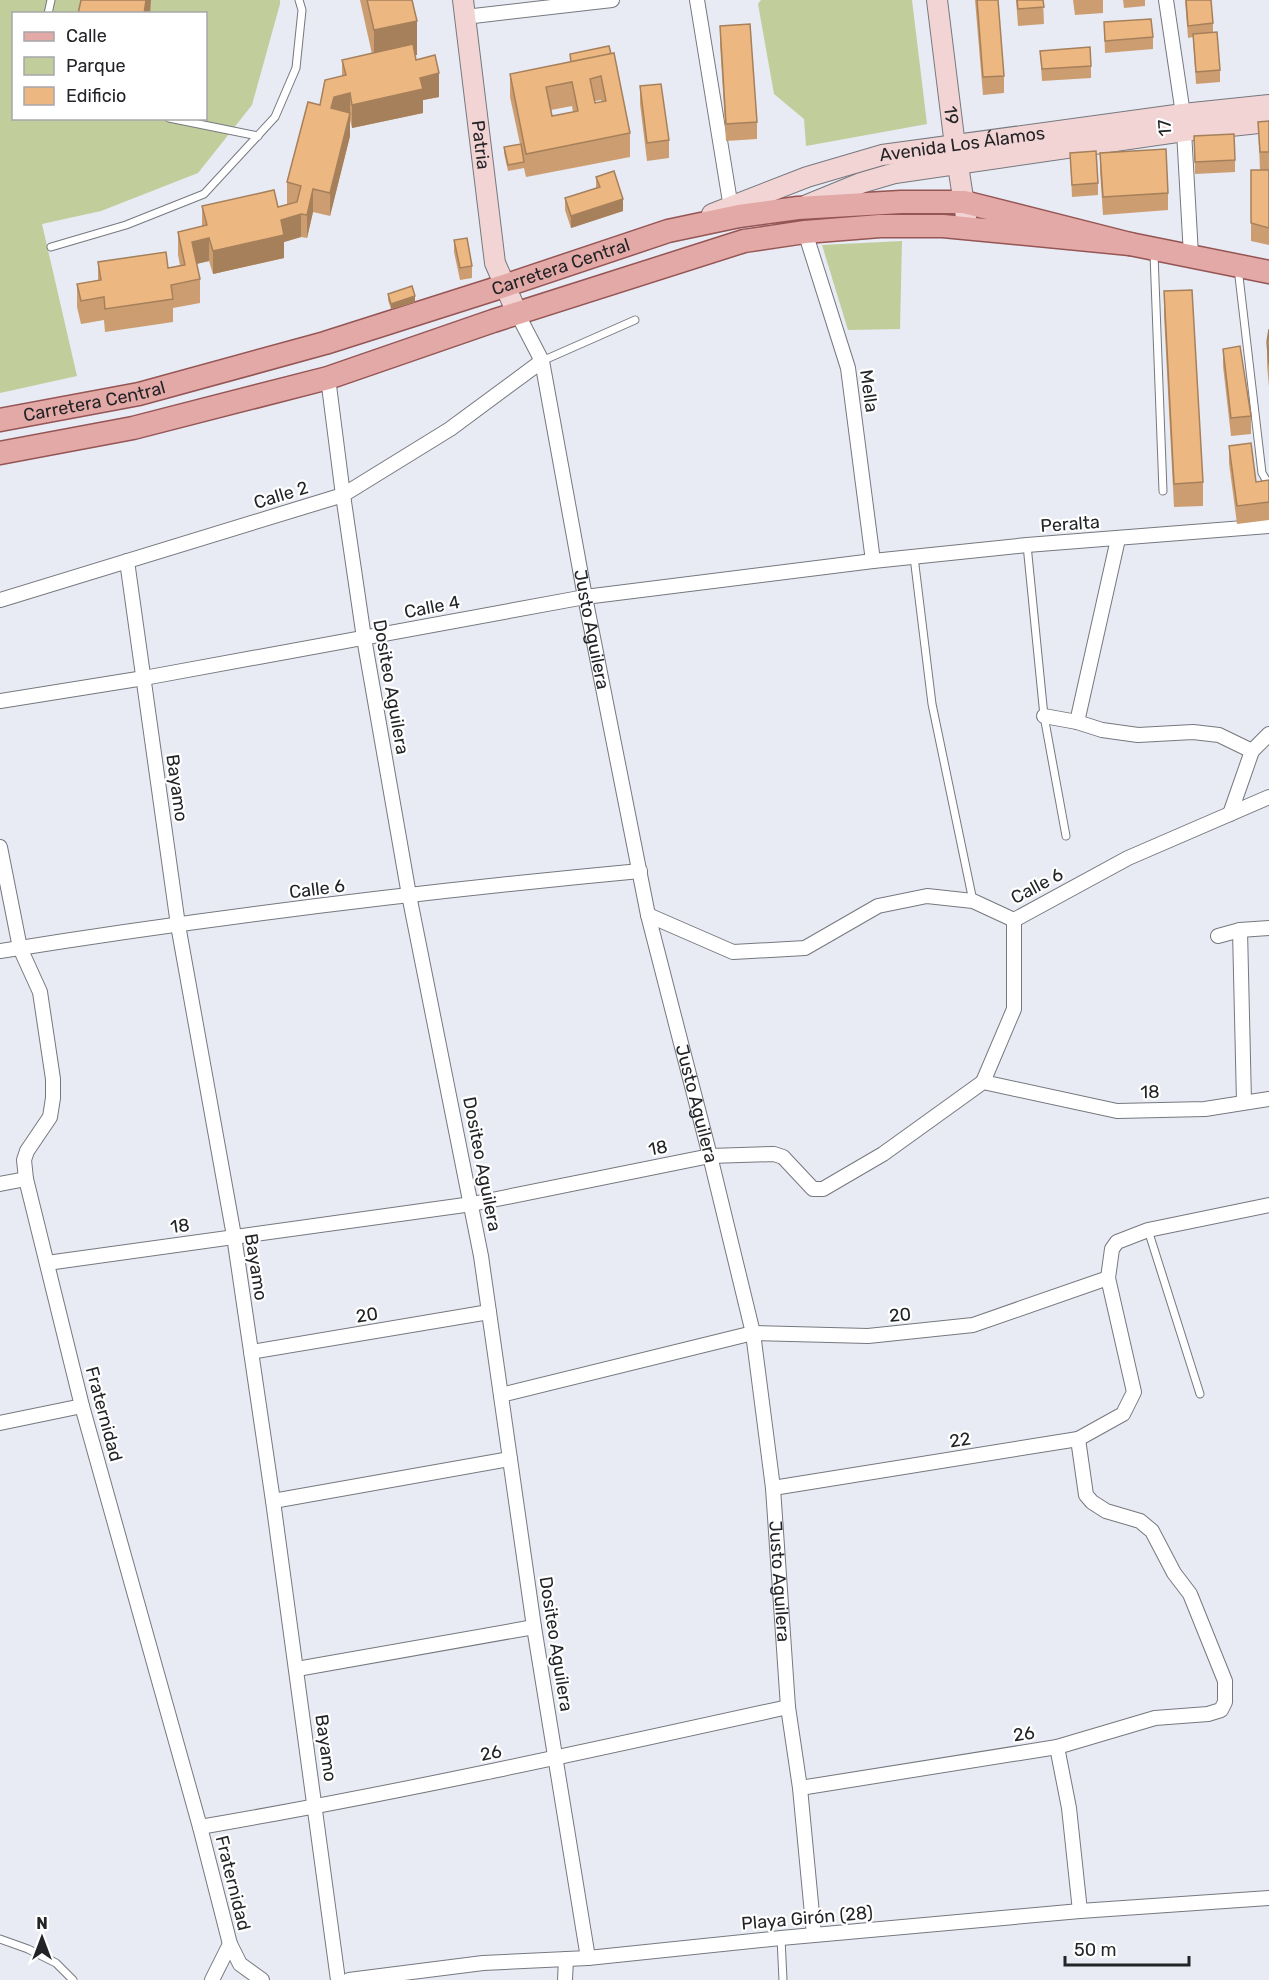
<svg xmlns="http://www.w3.org/2000/svg" width="1269" height="1980" viewBox="0 0 1269 1980" font-family="Rubik,sans-serif">
<rect width="100%" height="100%" fill="#e8ebf3"/>
<g fill="#c1cd9b" fill-rule="evenodd">
<path d="M0 0H280V4L252 105 198 173 101 211 42 224 77 376 0 393ZM14 14H206V118H14Z"/>
<polygon points="761,0 912,0 927,124 806,146 804,119 774,94 758,4"/>
<polygon points="902,241 900,329 848,330 822,245"/>
</g>
<g fill="none" stroke-linecap="round" stroke-linejoin="round">
<g stroke="#76787f" stroke-width="9">
<g id="lane">
<polyline points="48,14 51,0"/>
<polyline points="169,118 258,136"/>
<polyline points="51,247 126,225 204,194 275,117 296,68 302,10 299,0"/>
<polyline points="1154,254 1163,491"/>
<polyline points="1238,268 1262,473 1269,485"/>
<polyline points="542,361 635,320"/>
<polyline points="1027,545 1044,716 1066,836"/>
<polyline points="914,557 932,704 973,901"/>
<polyline points="1148,1230 1200,1394"/>
<polyline points="781,1938 783,1980"/>
<polyline points="0,1939 28,1949 56,1963 73,1980"/>
</g>
</g>
<g stroke="#76787f" stroke-width="16">
<g id="street">
<polyline points="697,0 731,208"/>
<polyline points="1166,0 1183,114 1191,255"/>
<polyline points="465,17 612,0"/>
<polyline points="805,232 848,368 873,561"/>
<path id="s1" d="M517 313 542 361 585 597 648 915 710 1156 753 1333 773 1488 788 1707 800 1788 814 1935"/>
<polyline points="328,378 343,495 364,638 409,895 481,1256 534,1627 588,1958"/>
<polyline points="127,561 178,925 234,1236 273,1501 338,1980"/>
<polyline points="0,600 343,495 450,429 542,361"/>
<polyline points="0,701 144,678 585,597 873,561 1027,545 1269,526"/>
<polyline points="1044,716 1077,722 1102,730 1138,735 1193,732 1219,735 1252,751"/>
<polyline points="1077,722 1118,539"/>
<polyline points="1230,814 1252,751 1269,734"/>
<polyline points="0,847 20,948 40,992 53,1079 53,1098 50,1117 27,1151 24,1160 26,1179 82,1406 200,1827 230,1944 240,1964 262,1980"/>
<polyline points="648,915 733,952 805,948 878,906 927,896 973,901 1014,920"/>
<polyline points="1014,920 1128,858 1269,797"/>
<polyline points="1240,930 1244,1102"/>
<polyline points="1218,936 1240,930 1269,928"/>
<path d="M0 951C212 917 426 891 640 871"/>
<polyline points="983,1082 1014,1009 1014,920"/>
<polyline points="0,1184 26,1179"/>
<polyline points="47,1263 472,1204 710,1156 774,1154 783,1157 813,1189 823,1189 883,1154 983,1082 1117,1111 1205,1109 1269,1099"/>
<polyline points="251,1352 489,1312"/>
<polyline points="501,1395 753,1333 868,1336 973,1325 1108,1278"/>
<polyline points="0,1423 82,1406"/>
<polyline points="773,1488 1078,1439 1123,1414 1134,1392 1108,1278 1112,1249 1117,1242 1148,1230 1269,1205"/>
<polyline points="273,1501 510,1459"/>
<polyline points="297,1669 534,1627"/>
<polyline points="1057,1747 1069,1808 1080,1911"/>
<polyline points="800,1788 1057,1747 1155,1718 1208,1714 1221,1710 1225,1702 1225,1681 1190,1594 1174,1573 1152,1531 1140,1521 1106,1511 1092,1502 1086,1495 1078,1439"/>
<path d="M200 1827C398 1793 593 1750 788 1707"/>
<polyline points="212,1980 230,1944"/>
<polyline points="349,1980 483,1963 588,1958 781,1938 1080,1911 1269,1898"/>
<polyline points="565,1980 566,1959"/>
</g>
</g>
<g stroke="#76787f" stroke-width="22">
<g id="secondary">
<path id="s2" d="M463 0 495 263 517 313"/>
<path id="s3" d="M937 0 955 146 966 217"/>
<polyline points="807,205 861,183 895,173 1184,131 1269,122"/>
<path id="s4" d="M712 214 807 177 882 155 1183 114 1269 105"/>
</g>
</g>
<g stroke="#945554" stroke-width="25">
<g id="primary">
<polyline points="1130,244 1269,272"/>
<path id="s5" d="M0 420 139 394 325 343 504 286 668 231 739 216 798 208 901 202H964L1130 244 943 226H880L805 232 744 241 493 321 328 378 133 428 0 453"/>
</g>
</g>
<use href="#lane" stroke="#fff" stroke-width="7"/>
<use href="#street" stroke="#fff" stroke-width="14"/>
<use href="#secondary" stroke="#f1d4d3" stroke-width="20"/>
<use href="#primary" stroke="#e3a9a7" stroke-width="22"/>
</g>
<g fill="#cc9d70" fill-rule="evenodd">
<polygon points="360,0 412,0 417,55 415,55 416,60 439,97 423,100 423,113 352,128 350,120 350,136 330,216 313,212 307,238 301,237 284,242 284,258 213,274 209,261 196,264 200,279 200,303 173,308 173,322 105,332 104,320 81,324 77,307 77,284 98,280 98,262 168,268 180,265 178,255 178,232 202,226 202,206 278,207 287,204 287,182 320,105 342,76 342,60 372,54"/>
<polygon points="975,0 998,0 1004,76 1004,93 983,95"/>
<polygon points="1016,0 1043,0 1044,24 1018,26"/>
<polygon points="1073,0 1103,0 1103,13 1075,15"/>
<polygon points="1123,0 1145,0 1145,6 1124,8"/>
<polygon points="1185,0 1213,23 1213,32 1220,70 1220,82 1196,84 1193,37 1188,38"/>
<polygon points="1104,22 1153,37 1153,49 1105,53"/>
<polygon points="720,26 757,122 757,139 726,141 720,44"/>
<path d="M609 46 630 133V157L526 177 524 168 508 171 504 153V147L520 144 510 97V74L570 62V54ZM601 100 602 102 595 103V101ZM572 106 573 112 552 116 551 110Z"/>
<polygon points="1040,51 1091,66 1091,78 1042,81"/>
<polygon points="640,86 669,140 669,158 647,161 640,104"/>
<polygon points="1269,121 1269,245 1251,241 1251,170 1260,170 1258,122"/>
<polygon points="1194,136 1235,160 1235,172 1195,174"/>
<polygon points="1070,153 1098,183 1098,195 1072,197"/>
<polygon points="1100,153 1168,193 1168,210 1103,215 1100,171"/>
<polygon points="596,177 623,211 571,228 565,210 565,198 596,188"/>
<polygon points="454,240 472,266 472,278 460,280 454,252"/>
<polygon points="1164,291 1203,482 1203,506 1174,507 1164,315"/>
<polygon points="388,294 415,302 391,309 388,300"/>
<polygon points="1269,329 1269,387 1267,365 1267,342"/>
<polygon points="1223,349 1251,416 1251,434 1231,436 1223,366"/>
<polygon points="1229,446 1256,482 1269,480 1269,520 1237,524 1229,463"/>
</g>
<g fill="#a6805b">
<polygon points="146,0 151,0 150,14 144,14"/>
<polygon points="417,21 417,55 374,65 374,30"/>
<polygon points="439,73 439,97 423,100 423,113 352,128 352,105 420,78"/>
<polygon points="350,93 350,136 330,216 331,108 334,97"/>
<polygon points="313,189 313,212 307,238 307,215"/>
<polygon points="623,199 623,211 571,228 571,216"/>
<polygon points="301,214 301,237 284,242 284,258 213,274 213,251 281,220"/>
<polygon points="209,238 209,261 192,265 192,242"/>
<polygon points="415,296 415,302 391,309 391,304"/>
</g>
<g fill="#edb782" stroke="#a6805b" stroke-width="1.5" fill-rule="evenodd">
<polygon points="81,0 146,0 144,14 78,14"/>
<polygon points="367,0 412,0 417,21 374,30"/>
<polygon points="977,0 998,0 1004,76 983,77"/>
<polygon points="1017,0 1043,0 1044,7 1018,9"/>
<polygon points="1186,0 1211,0 1213,23 1188,26"/>
<polygon points="1151,19 1153,37 1105,41 1104,22"/>
<polygon points="750,24 757,122 726,124 720,26"/>
<polygon points="1217,32 1220,70 1196,72 1193,34"/>
<polygon points="413,44 416,60 435,55 439,73 420,78 423,89 352,105 350,93 334,97 331,108 350,113 330,193 313,189 307,215 301,214 281,220 284,235 213,251 209,238 192,242 200,279 171,285 173,299 105,309 104,297 81,301 77,284 101,280 98,262 166,252 168,268 185,265 178,232 207,225 202,206 274,190 278,207 297,202 301,186 287,182 308,102 320,105 325,80 346,75 342,60"/>
<polygon points="609,46 611,54 571,62 570,54"/>
<polygon points="1090,47 1091,66 1042,69 1040,51"/>
<path d="M614 53 630 133 526 154 510 74ZM601 76 606 101 595 103 590 79ZM572 82 578 111 552 116 546 87Z"/>
<polygon points="661,84 669,140 647,143 640,86"/>
<polygon points="1269,121 1269,152 1260,152 1258,122"/>
<polygon points="1234,134 1235,160 1195,162 1194,136"/>
<polygon points="521,144 524,162 508,165 504,147"/>
<polygon points="1166,149 1168,193 1103,197 1100,153"/>
<polygon points="1096,151 1098,183 1072,185 1070,153"/>
<polygon points="1251,170 1269,170 1269,228 1251,223"/>
<polygon points="614,171 623,199 571,216 565,198 600,187 596,177"/>
<polygon points="467,238 472,266 460,268 454,240"/>
<polygon points="412,286 415,296 391,304 388,294"/>
<polygon points="1192,290 1203,482 1174,484 1164,291"/>
<polygon points="1269,329 1269,364 1267,342"/>
<polygon points="1240,346 1251,416 1231,418 1223,349"/>
<polygon points="1251,443 1256,482 1269,480 1269,502 1237,506 1229,446"/>
</g>
<g text-anchor="middle" dominant-baseline="central" stroke-width="4.5" stroke-linejoin="round" paint-order="stroke">
<g font-size="18" fill="#232427" stroke="#fff">
<text stroke="none"><textPath href="#s3" startOffset="116">19</textPath></text>
<text transform="translate(1165 128) rotate(-94)">17</text>
<text stroke="none"><textPath href="#s2" startOffset="146">Patria</textPath></text>
<text stroke="none"><textPath href="#s4" startOffset="261">Avenida Los Álamos</textPath></text>
<text stroke="none"><textPath href="#s5" startOffset="582">Carretera Central</textPath></text>
<text transform="translate(869 391) rotate(82)">Mella</text>
<text stroke="none"><textPath href="#s5" startOffset="96">Carretera Central</textPath></text>
<text transform="translate(281 495) rotate(-17)">Calle 2</text>
<text transform="translate(1070 524) rotate(-4)">Peralta</text>
<text transform="translate(432 607) rotate(-11)">Calle 4</text>
<text stroke="none"><textPath href="#s1" startOffset="327">Justo Aguilera</textPath></text>
<text transform="translate(391 687) rotate(80)">Dositeo Aguilera</text>
<text transform="translate(177 788) rotate(82)">Bayamo</text>
<text transform="translate(1037 886) rotate(-28)">Calle 6</text>
<text transform="translate(317 889) rotate(-7)">Calle 6</text>
<text transform="translate(1150 1092) rotate(-1)">18</text>
<text stroke="none"><textPath href="#s1" startOffset="813">Justo Aguilera</textPath></text>
<text transform="translate(658 1148) rotate(-11)">18</text>
<text transform="translate(482 1164) rotate(79)">Dositeo Aguilera</text>
<text transform="translate(180 1226) rotate(-8)">18</text>
<text transform="translate(256 1267) rotate(81)">Bayamo</text>
<text transform="translate(367 1315) rotate(-9)">20</text>
<text transform="translate(900 1315) rotate(-6)">20</text>
<text transform="translate(104 1414) rotate(75)">Fraternidad</text>
<text transform="translate(960 1440) rotate(-9)">22</text>
<text stroke="none"><textPath href="#s1" startOffset="1299">Justo Aguilera</textPath></text>
<text transform="translate(556 1644) rotate(81)">Dositeo Aguilera</text>
<text transform="translate(1024 1734) rotate(-9)">26</text>
<text transform="translate(326 1748) rotate(82)">Bayamo</text>
<text transform="translate(491 1753) rotate(-12)">26</text>
<text transform="translate(233 1883) rotate(76)">Fraternidad</text>
<text transform="translate(807 1918) rotate(-5)">Playa Girón (28)</text>
</g>
</g>
<rect x="12" y="12" width="195" height="108" fill="#ffffff" stroke="#a7a7a9" stroke-width="1.5"/>
<rect x="24" y="32" width="30" height="9" fill="#e3a9a7" stroke="#a7a7a9" stroke-width="1.5"/>
<text x="66" y="42" font-size="18" fill="#232427">Calle</text>
<rect x="24" y="57" width="30" height="18" fill="#c1cd9b" stroke="#a7a7a9" stroke-width="1.5"/>
<text x="66" y="72" font-size="18" fill="#232427">Parque</text>
<rect x="24" y="87" width="30" height="18" fill="#edb782" stroke="#a7a7a9" stroke-width="1.5"/>
<text x="66" y="102" font-size="18" fill="#232427">Edificio</text>
<g transform="translate(42 1938)" stroke="#ffffff" stroke-width="4.5" paint-order="stroke">
<path d="M0-4.5L10 22L0 15L-10 22Z" fill="#232427"/>
<text y="-9" font-size="16" font-weight="bold" text-anchor="middle" fill="#232427">N</text>
</g>
<path d="M1065 1956v9h124v-9" fill="none" stroke="#232427" stroke-width="3"/>
<text x="1074" y="1956" font-size="18" fill="#232427" stroke="#ffffff" stroke-width="4.5" paint-order="stroke">50 m</text>
</svg>
